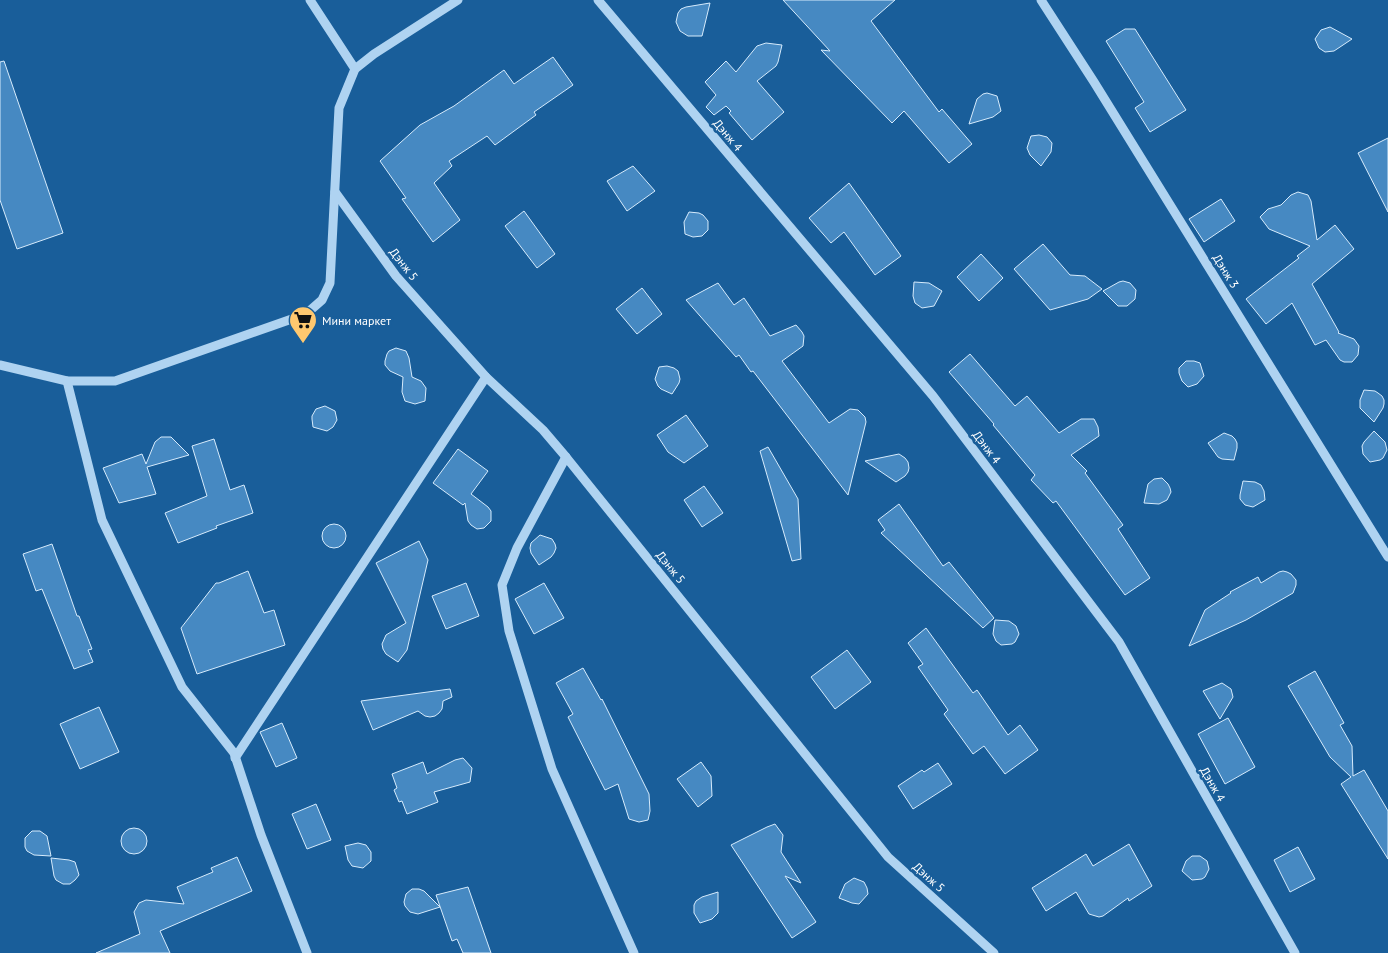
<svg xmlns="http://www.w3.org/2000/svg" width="1388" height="953" viewBox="0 0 1388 953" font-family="'PT Sans',sans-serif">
<rect width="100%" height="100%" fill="#195e9a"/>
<g fill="#4689c2" stroke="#d6ebfc">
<polygon points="783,0 895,0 871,21 939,112 942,109 972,144 949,163 904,111 892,123 821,50 830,51"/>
<polygon points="710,3 702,36 688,36 680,31 676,22 678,13 681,9 686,7"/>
<polygon points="1330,27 1352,39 1334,51 1325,52 1319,48 1315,39 1321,30"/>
<polygon points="1125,29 1135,29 1186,110 1150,132 1135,108 1144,102 1106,41"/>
<polygon points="766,43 782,45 778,62 776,66 757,81 784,112 752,140 729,113 731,111 726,106 714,115 706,107 716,95 705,82 726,61 736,72 757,46"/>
<polygon points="553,57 573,85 534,112 536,115 495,145 487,136 449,161 452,166 434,183 460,220 433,242 402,199 406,198 380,161 420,125 454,106 504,70 514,84"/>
<polygon points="4,61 63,233 17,249 0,200 0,62"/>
<polygon points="987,93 997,96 1001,111 993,117 969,124 977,99 983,94"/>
<polygon points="1039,135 1047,137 1052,143 1051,152 1041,166 1030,155 1027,148 1031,136"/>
<polygon points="1388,138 1388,212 1358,153"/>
<polygon points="633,166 655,191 627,211 607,181"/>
<polygon points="849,183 901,256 875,275 844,232 831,243 809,218"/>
<polygon points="1298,192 1308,195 1311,201 1317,240 1335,225 1354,249 1312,284 1339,332 1338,333 1354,339 1359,346 1358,355 1352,362 1344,362 1340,360 1326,340 1315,345 1292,303 1266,324 1246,299 1299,258 1297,256 1310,246 1269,229 1260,217 1268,209 1281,205 1291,195"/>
<polygon points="1221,199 1235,221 1204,242 1189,219"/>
<polygon points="524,211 555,254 537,268 505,226"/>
<polygon points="689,212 699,213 703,215 708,221 708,230 702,236 693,237 685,234 684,222"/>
<polygon points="1043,244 1070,275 1085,276 1102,289 1088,299 1050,310 1014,269"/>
<polygon points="981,254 1003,278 979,301 957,277"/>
<polygon points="1123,281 1130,283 1136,290 1135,299 1127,306 1118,306 1103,291 1119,282"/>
<polygon points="914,282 929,283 942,291 934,306 922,308 915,303 913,296"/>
<polygon points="718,283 734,305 744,298 770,336 796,325 802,332 804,336 803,346 782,361 829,423 850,409 858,410 865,417 866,422 848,495 753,371 751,372 739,355 736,357 686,300"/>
<polygon points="642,288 662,314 637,334 616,309"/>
<polygon points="396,348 406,351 409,358 412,377 421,381 426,388 425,401 415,404 405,401 402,392 403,377 390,371 385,365 385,361 387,354 389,351"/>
<polygon points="970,354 1015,406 1027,396 1059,433 1081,419 1094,419 1098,427 1099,436 1071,455 1087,471 1085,473 1123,525 1118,529 1150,578 1125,595 1056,501 1053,503 1031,480 1035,475 993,425 994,424 949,372"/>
<polygon points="1186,361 1194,361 1200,363 1204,376 1197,384 1188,387 1182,381 1179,373 1179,368"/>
<polygon points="667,366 674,368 678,371 680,379 679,383 672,394 661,389 658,386 655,379 659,367"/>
<polygon points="1364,390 1375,391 1378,393 1382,396 1384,400 1384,404 1383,408 1374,422 1360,408 1360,400"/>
<polygon points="325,406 335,411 337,420 333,427 327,431 313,427 312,419 312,416 316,409"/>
<polygon points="686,415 708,446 684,463 668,452 657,435"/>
<polygon points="1374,431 1385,442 1387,450 1383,458 1380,460 1370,462 1363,454 1362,446 1364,442"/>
<polygon points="1224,433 1232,436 1235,439 1237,443 1237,448 1234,460 1222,459 1218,457 1208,443"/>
<polygon points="161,437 171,437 189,455 147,467 156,494 119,503 103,468 142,454 146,464 155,442"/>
<polygon points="214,439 230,490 244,485 253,513 216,526 217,528 178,543 165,513 207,496 192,446"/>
<polygon points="768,447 798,499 801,559 792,561 760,451"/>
<polygon points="458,449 488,471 471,494 488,507 491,511 491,521 484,528 477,529 471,525 468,521 465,503 463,505 433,483"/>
<polygon points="899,454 905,458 908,462 909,468 908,472 905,476 896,482 865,461"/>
<polygon points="1162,478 1168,484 1170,488 1171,492 1167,500 1159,504 1144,503 1148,484 1154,479"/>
<polygon points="1243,481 1255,482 1261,485 1264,491 1265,500 1253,507 1245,505 1240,499 1240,495"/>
<polygon points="704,486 723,513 702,527 684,500"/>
<polygon points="899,504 943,566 949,562 994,618 983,628 881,533 885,530 878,520"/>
<circle cx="334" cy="536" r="12"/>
<polygon points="540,535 552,539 555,544 556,548 554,553 551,557 539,565 531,553 530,548 531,543"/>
<polygon points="419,541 428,560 407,650 398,662 386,654 383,649 382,644 386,635 406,623 376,563"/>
<polygon points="52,544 77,616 79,616 92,649 88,650 93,662 74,669 42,589 36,591 23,554"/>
<polygon points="248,571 264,613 274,610 285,645 197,674 181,628 216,583 219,583"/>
<polygon points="1283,571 1287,572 1291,574 1296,580 1296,585 1293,593 1246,620 1189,646 1205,610 1208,608 1231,593 1230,592 1258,577 1261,583 1279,572"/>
<polygon points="466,583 479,616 446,629 432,596"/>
<polygon points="544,583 564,618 534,634 515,599"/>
<polygon points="995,620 1009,621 1016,626 1019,634 1015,642 1012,644 1001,645 996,641 993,634"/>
<polygon points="926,628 973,693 977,690 1008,735 1020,725 1038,750 1005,774 984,746 973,754 944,714 948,710 918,667 923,664 908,643"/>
<polygon points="847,650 871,682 835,709 811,677"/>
<polygon points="583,668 601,700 602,699 649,794 650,811 648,820 639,822 629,819 618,784 605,790 568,717 573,714 556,683"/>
<polygon points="1315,671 1344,723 1340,725 1352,746 1353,776 1364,770 1388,811 1388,859 1341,784 1351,777 1330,757 1288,686"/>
<polygon points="1222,683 1231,689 1233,697 1220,719 1203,691"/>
<polygon points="450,689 452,697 443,701 442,709 439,713 435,716 430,717 425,716 418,711 373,730 361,701"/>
<polygon points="99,707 119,752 80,769 60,724"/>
<polygon points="1228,718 1255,767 1225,784 1198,734"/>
<polygon points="282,723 297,758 276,767 260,732"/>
<polygon points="463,758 472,768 470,782 434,792 438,802 407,814 402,801 399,802 394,790 397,788 392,774 423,762 427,774 455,760"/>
<polygon points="701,762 711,776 712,796 698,807 677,779"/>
<polygon points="938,763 952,784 913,809 898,786 922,770 924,772"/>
<polygon points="316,804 331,840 307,849 292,814"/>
<polygon points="775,824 783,835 781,852 801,883 785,876 816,922 792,938 731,845 767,827"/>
<circle cx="134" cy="841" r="13"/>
<polygon points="32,831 40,831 47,836 51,856 34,855 27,851 25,847 25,838"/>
<polygon points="358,843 366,845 371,852 371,861 363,868 352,866 348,860 345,846"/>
<polygon points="1129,844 1152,886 1129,901 1128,898 1103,916 1099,917 1089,914 1076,892 1046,911 1032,888 1086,854 1093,866"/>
<polygon points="1298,847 1315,879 1290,892 1274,860"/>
<polygon points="1192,856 1200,856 1207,861 1209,869 1205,877 1202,879 1192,880 1182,871 1186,861"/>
<polygon points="237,857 252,891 160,931 170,953 96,953 140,934 134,912 139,903 146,900 184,904 177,887 213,872 211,868"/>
<polygon points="51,858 69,860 75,862 79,875 75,880 70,884 63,884 56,880 54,876"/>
<polygon points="854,878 864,882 867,888 868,894 859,904 852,903 839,898 845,884"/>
<polygon points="468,887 491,953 463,953 457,939 452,941 436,895"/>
<polygon points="412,889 419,889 424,891 440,907 418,914 410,912 405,906 404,902 406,894"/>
<polygon points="718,892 718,913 712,919 700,923 694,913 694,905 696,901 702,897"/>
</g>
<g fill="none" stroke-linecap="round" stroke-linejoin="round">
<g stroke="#afd3f1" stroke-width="9">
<polyline points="310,0 355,69"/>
<polyline points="598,0 933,396 1119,642 1295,953"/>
<polyline points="1041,0 1094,82 1388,557"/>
<polyline points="335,192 396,276 486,377 543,430 566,457 888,857 994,953"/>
<polyline points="0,365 67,381 115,381 306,314 322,300 330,283 339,108 355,69 374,54 458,0"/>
<polyline points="67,381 102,520 182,687 234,753 261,835 307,953"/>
<polyline points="566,457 517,548 502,585 509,631 552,769 634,953"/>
<polyline points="235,758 486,377"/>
</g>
</g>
<defs>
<g id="supermarket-pin" transform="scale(1.4375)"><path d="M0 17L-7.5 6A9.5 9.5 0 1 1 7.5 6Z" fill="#ffc86f" stroke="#195e9a"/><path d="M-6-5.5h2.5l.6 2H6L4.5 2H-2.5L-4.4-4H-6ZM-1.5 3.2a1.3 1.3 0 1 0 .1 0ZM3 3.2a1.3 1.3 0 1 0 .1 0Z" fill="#111"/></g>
</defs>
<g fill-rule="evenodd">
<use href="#supermarket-pin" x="303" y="320"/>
</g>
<g text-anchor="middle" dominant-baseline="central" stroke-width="5" stroke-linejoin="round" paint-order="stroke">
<g font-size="12" fill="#fff" stroke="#195e9a">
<text transform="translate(728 135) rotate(50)">Дэнж 4</text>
<text transform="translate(404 264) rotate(52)">Дэнж 5</text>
<text transform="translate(1226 271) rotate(58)">Дэнж 3</text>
<text transform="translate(987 447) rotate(53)">Дэнж 4</text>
<text transform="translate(671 567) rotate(51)">Дэнж 5</text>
<text transform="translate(1213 784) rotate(60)">Дэнж 4</text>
<text transform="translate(929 877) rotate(42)">Дэнж 5</text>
</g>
<g font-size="12" fill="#fff" stroke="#195e9a" text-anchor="start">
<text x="322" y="320">Мини маркет</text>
</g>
</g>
</svg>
